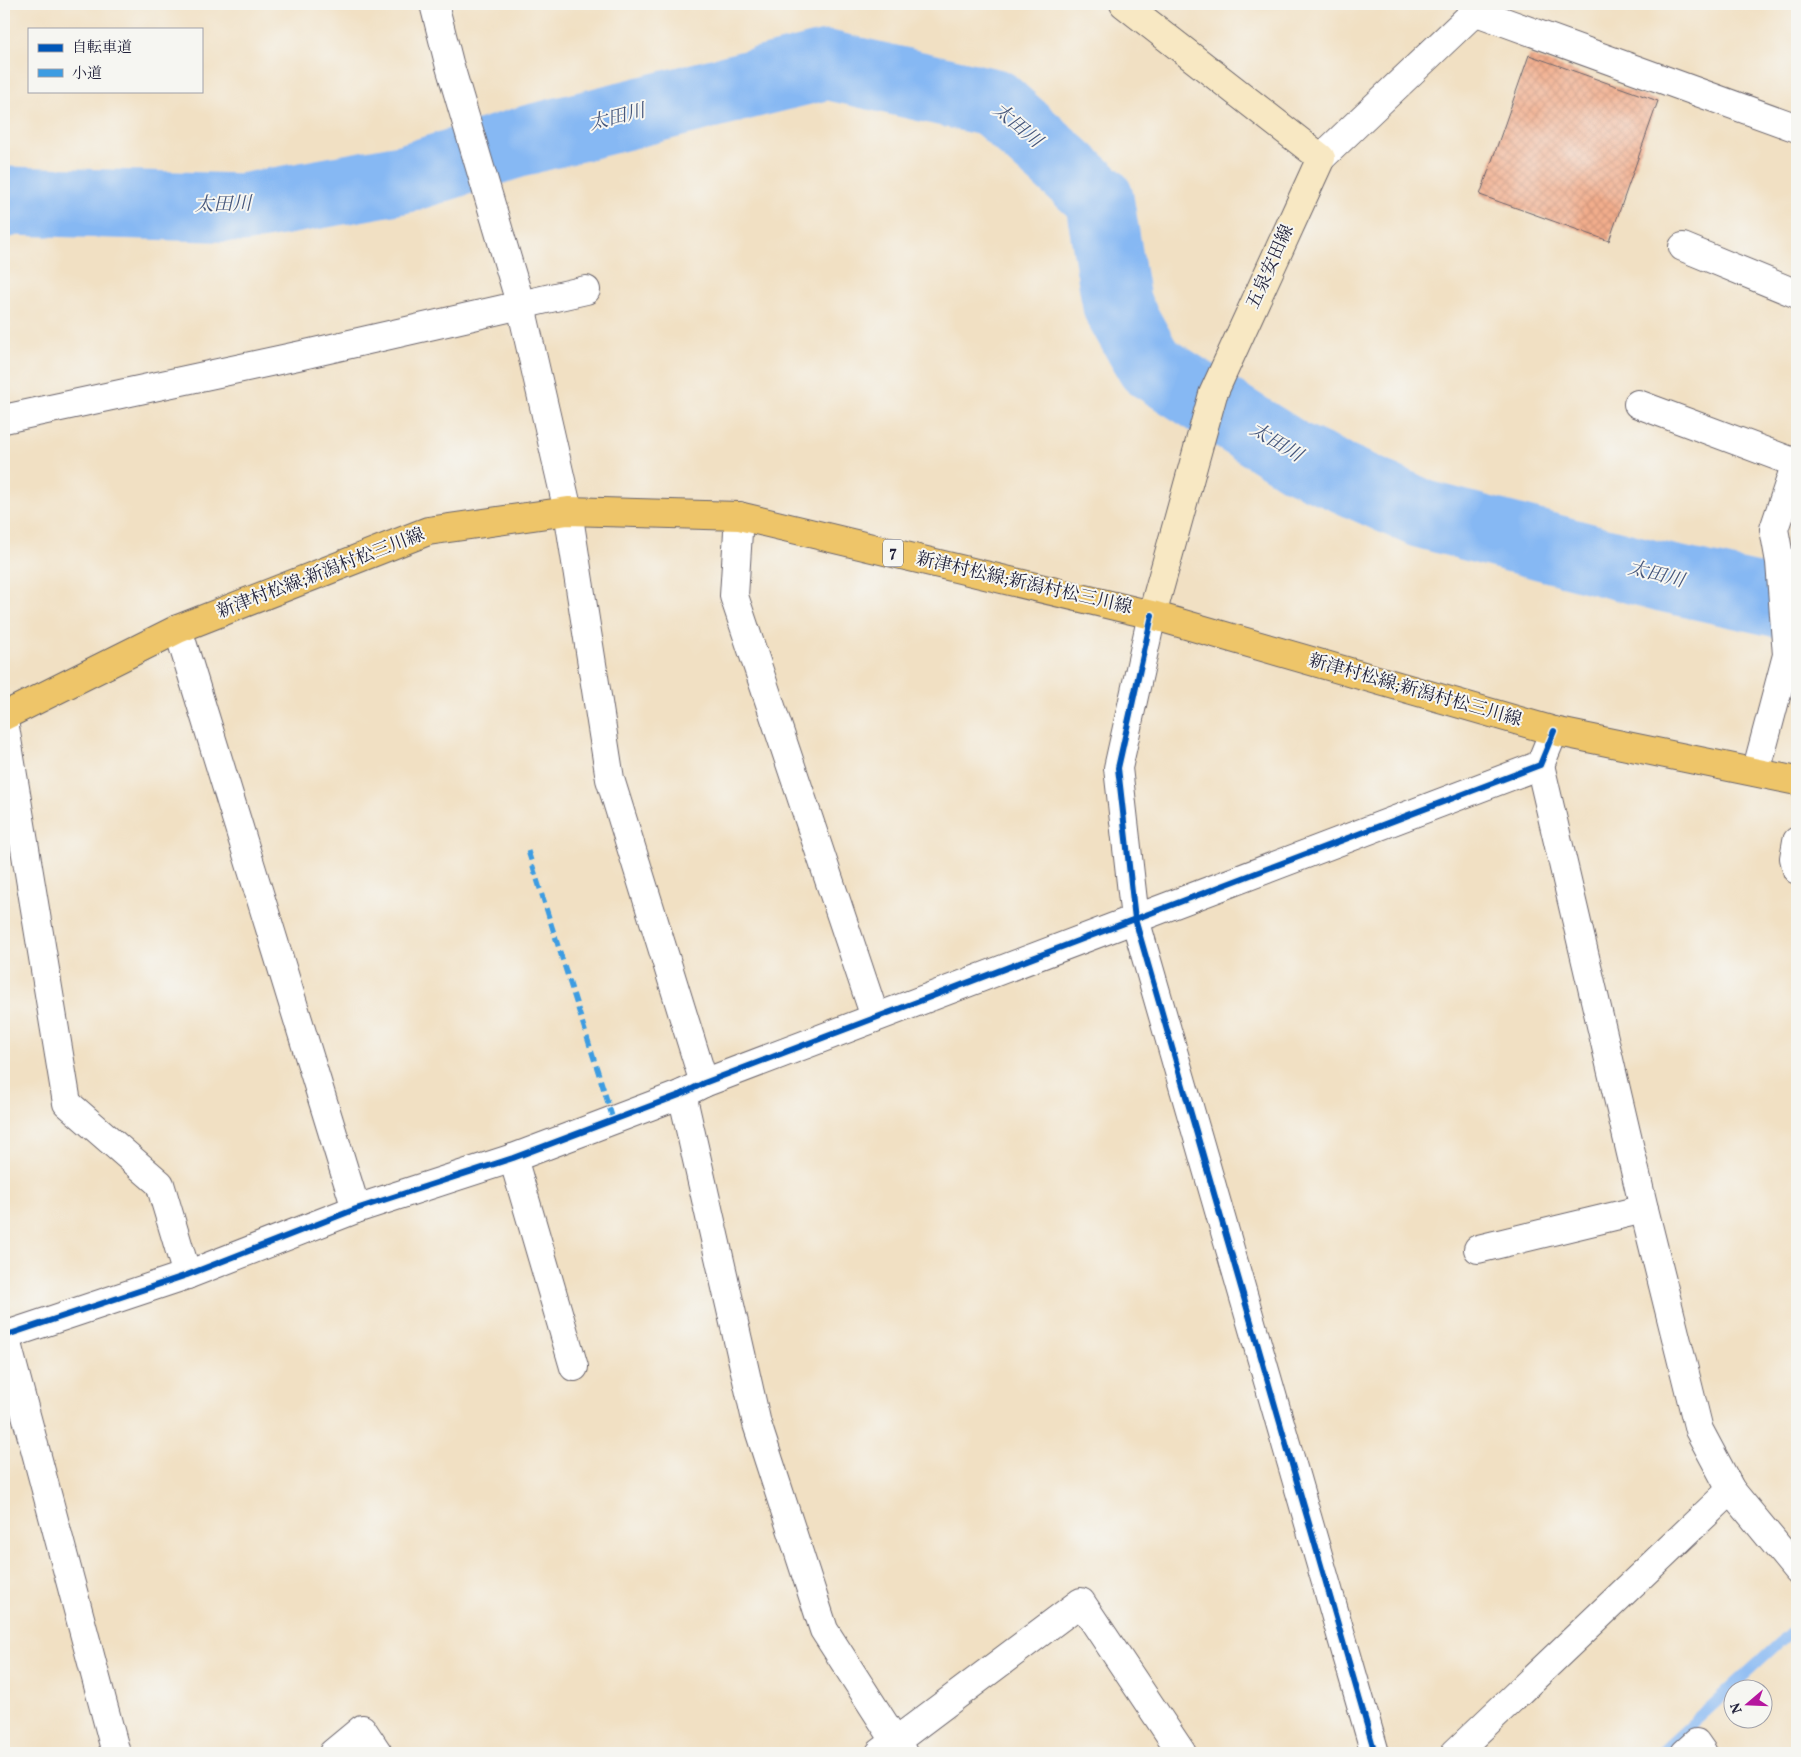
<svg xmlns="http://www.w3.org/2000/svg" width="1801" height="1757" viewBox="0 0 1801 1757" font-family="Vollkorn,'Noto Serif JP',serif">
<defs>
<pattern id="building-cross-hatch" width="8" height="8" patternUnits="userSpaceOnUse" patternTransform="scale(1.25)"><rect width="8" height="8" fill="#f2ad8c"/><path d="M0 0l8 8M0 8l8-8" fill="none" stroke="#cf957a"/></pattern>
</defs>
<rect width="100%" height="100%" fill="#f6f6f2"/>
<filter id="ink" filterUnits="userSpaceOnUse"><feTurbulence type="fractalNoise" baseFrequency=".02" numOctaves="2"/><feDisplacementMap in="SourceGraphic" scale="10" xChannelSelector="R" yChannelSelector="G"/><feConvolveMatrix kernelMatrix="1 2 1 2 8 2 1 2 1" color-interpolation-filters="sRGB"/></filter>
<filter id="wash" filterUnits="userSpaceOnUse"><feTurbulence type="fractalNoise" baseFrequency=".0096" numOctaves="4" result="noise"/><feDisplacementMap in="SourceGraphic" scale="20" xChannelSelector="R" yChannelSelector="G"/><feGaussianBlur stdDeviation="1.12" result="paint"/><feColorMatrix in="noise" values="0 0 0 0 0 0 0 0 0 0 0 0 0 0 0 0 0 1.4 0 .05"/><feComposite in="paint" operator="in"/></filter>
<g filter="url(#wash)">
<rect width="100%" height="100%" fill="#f1e0c3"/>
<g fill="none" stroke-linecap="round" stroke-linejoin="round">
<polyline stroke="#86b8f3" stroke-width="11" points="1660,1753 1797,1627"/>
<polyline stroke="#86b8f3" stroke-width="69" points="4,204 10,201 242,208 407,178 531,139 827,65 994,103 1099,198 1117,306 1150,365 1294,456 1422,514 1662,577 1797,607"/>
</g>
<g id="blocks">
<polygon fill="url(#building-cross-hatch)" points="1529,55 1658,101 1609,241 1480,195"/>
</g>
</g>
<g filter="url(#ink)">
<use href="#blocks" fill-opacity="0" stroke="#6a646b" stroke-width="1"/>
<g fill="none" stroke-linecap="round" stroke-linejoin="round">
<g stroke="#6a646b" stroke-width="30">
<g id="minor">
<polyline points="434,4 449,63 521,306 568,511 610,779 704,1083"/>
<polyline points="1474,11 1797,128"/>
<polyline points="1683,247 1797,294"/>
<polyline points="1638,404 1796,463"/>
<polyline points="4,419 302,355 586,290"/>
<polyline points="739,516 734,596 875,1017"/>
<polyline points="178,629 356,1209"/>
<polyline points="4,721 67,1103 160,1184 187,1275"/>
<polyline points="1540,765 1644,1209 1699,1430 1731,1490 1797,1570"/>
<polyline points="1756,772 1787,655 1780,562 1774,529 1797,460"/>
<polyline points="1797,841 1794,858 1797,870"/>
<polyline points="682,1094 757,1424 824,1630 903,1753"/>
<polyline points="513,1158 574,1367"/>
<polyline points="1478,1249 1644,1209"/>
<polyline points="4,1336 187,1275 356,1209 513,1158 682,1094 704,1083 1540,765 1554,731"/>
<polyline points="5,1336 116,1753"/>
<polyline points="333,1753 362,1729 378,1753"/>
<polyline points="880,1753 1081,1602 1182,1753"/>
<polyline points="1455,1753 1731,1490"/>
<polyline points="1685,1753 1696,1743 1703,1753"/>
</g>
</g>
<g stroke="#6a646b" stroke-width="30">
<g id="tertiary">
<polyline points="1321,158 1483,4"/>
<polyline points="1152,615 1118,768 1135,919 1375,1753"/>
</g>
</g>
<g stroke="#6a646b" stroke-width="30">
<polyline id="secondary" points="1124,4 1321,158 1213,394 1152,615"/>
</g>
<g stroke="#6a646b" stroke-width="30">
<polyline id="primary" points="4,716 178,629 428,531 568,511 739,516 1152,615 1554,731 1797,781"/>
</g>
<use href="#minor" stroke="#fff" stroke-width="28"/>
<use href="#tertiary" stroke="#fff" stroke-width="28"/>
<use href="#secondary" stroke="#f8e8c3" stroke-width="28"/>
<use href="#primary" stroke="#eec569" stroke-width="28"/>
<polyline stroke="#3c9ce2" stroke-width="5" stroke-dasharray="10 5" stroke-linecap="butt" points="528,851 613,1119"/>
<g stroke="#f6f6f2" stroke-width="9">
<g id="cycleway">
<polyline points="1152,615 1118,768 1135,919 1375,1753"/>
<polyline points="4,1336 187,1275 356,1209 513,1158 682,1094 704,1083 1540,765 1554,731"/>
</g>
</g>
<use href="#cycleway" stroke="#0057b8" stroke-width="6"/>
</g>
</g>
<g text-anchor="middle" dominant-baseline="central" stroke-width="4" stroke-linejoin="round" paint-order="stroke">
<rect fill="#f6f6f2" stroke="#626272" stroke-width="1" x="883" y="539.5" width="20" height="27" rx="4"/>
<g font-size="16" font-weight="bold" fill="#22223b">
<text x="893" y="553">7</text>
</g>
<g font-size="18" fill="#22223b" stroke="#f6f6f2">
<text transform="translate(1271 267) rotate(-66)">五泉安田線</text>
<text transform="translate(321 574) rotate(-21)">新津村松線;新潟村松三川線</text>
<text transform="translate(1024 584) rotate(13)">新津村松線;新潟村松三川線</text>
<text transform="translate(1415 691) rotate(16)">新津村松線;新潟村松三川線</text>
</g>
<g font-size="19" font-style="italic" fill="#45567b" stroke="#f6f6f2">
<text transform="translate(617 118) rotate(-14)">太田川</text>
<text transform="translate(1017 126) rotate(40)">太田川</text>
<text transform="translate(223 205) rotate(-1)">太田川</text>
<text transform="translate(1276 443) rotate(31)">太田川</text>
<text transform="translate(1656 575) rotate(14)">太田川</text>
</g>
</g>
<rect width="1801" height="1757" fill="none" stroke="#f6f6f2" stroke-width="20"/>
<rect x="28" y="28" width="175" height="65" fill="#f6f6f2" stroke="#a1a1a9"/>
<rect x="38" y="44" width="25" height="8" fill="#0057b8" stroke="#a1a1a9"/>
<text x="72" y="52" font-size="15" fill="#22223b">自転車道</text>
<rect x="38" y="69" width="25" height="8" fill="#3c9ce2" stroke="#a1a1a9"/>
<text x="72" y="78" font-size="15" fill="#22223b">小道</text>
<g transform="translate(1748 1704) rotate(251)"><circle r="24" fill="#f6f6f2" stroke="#a1a1a9"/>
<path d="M0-4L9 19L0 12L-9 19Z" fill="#b5179e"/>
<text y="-8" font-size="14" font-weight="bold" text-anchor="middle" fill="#22223b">N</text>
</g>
</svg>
